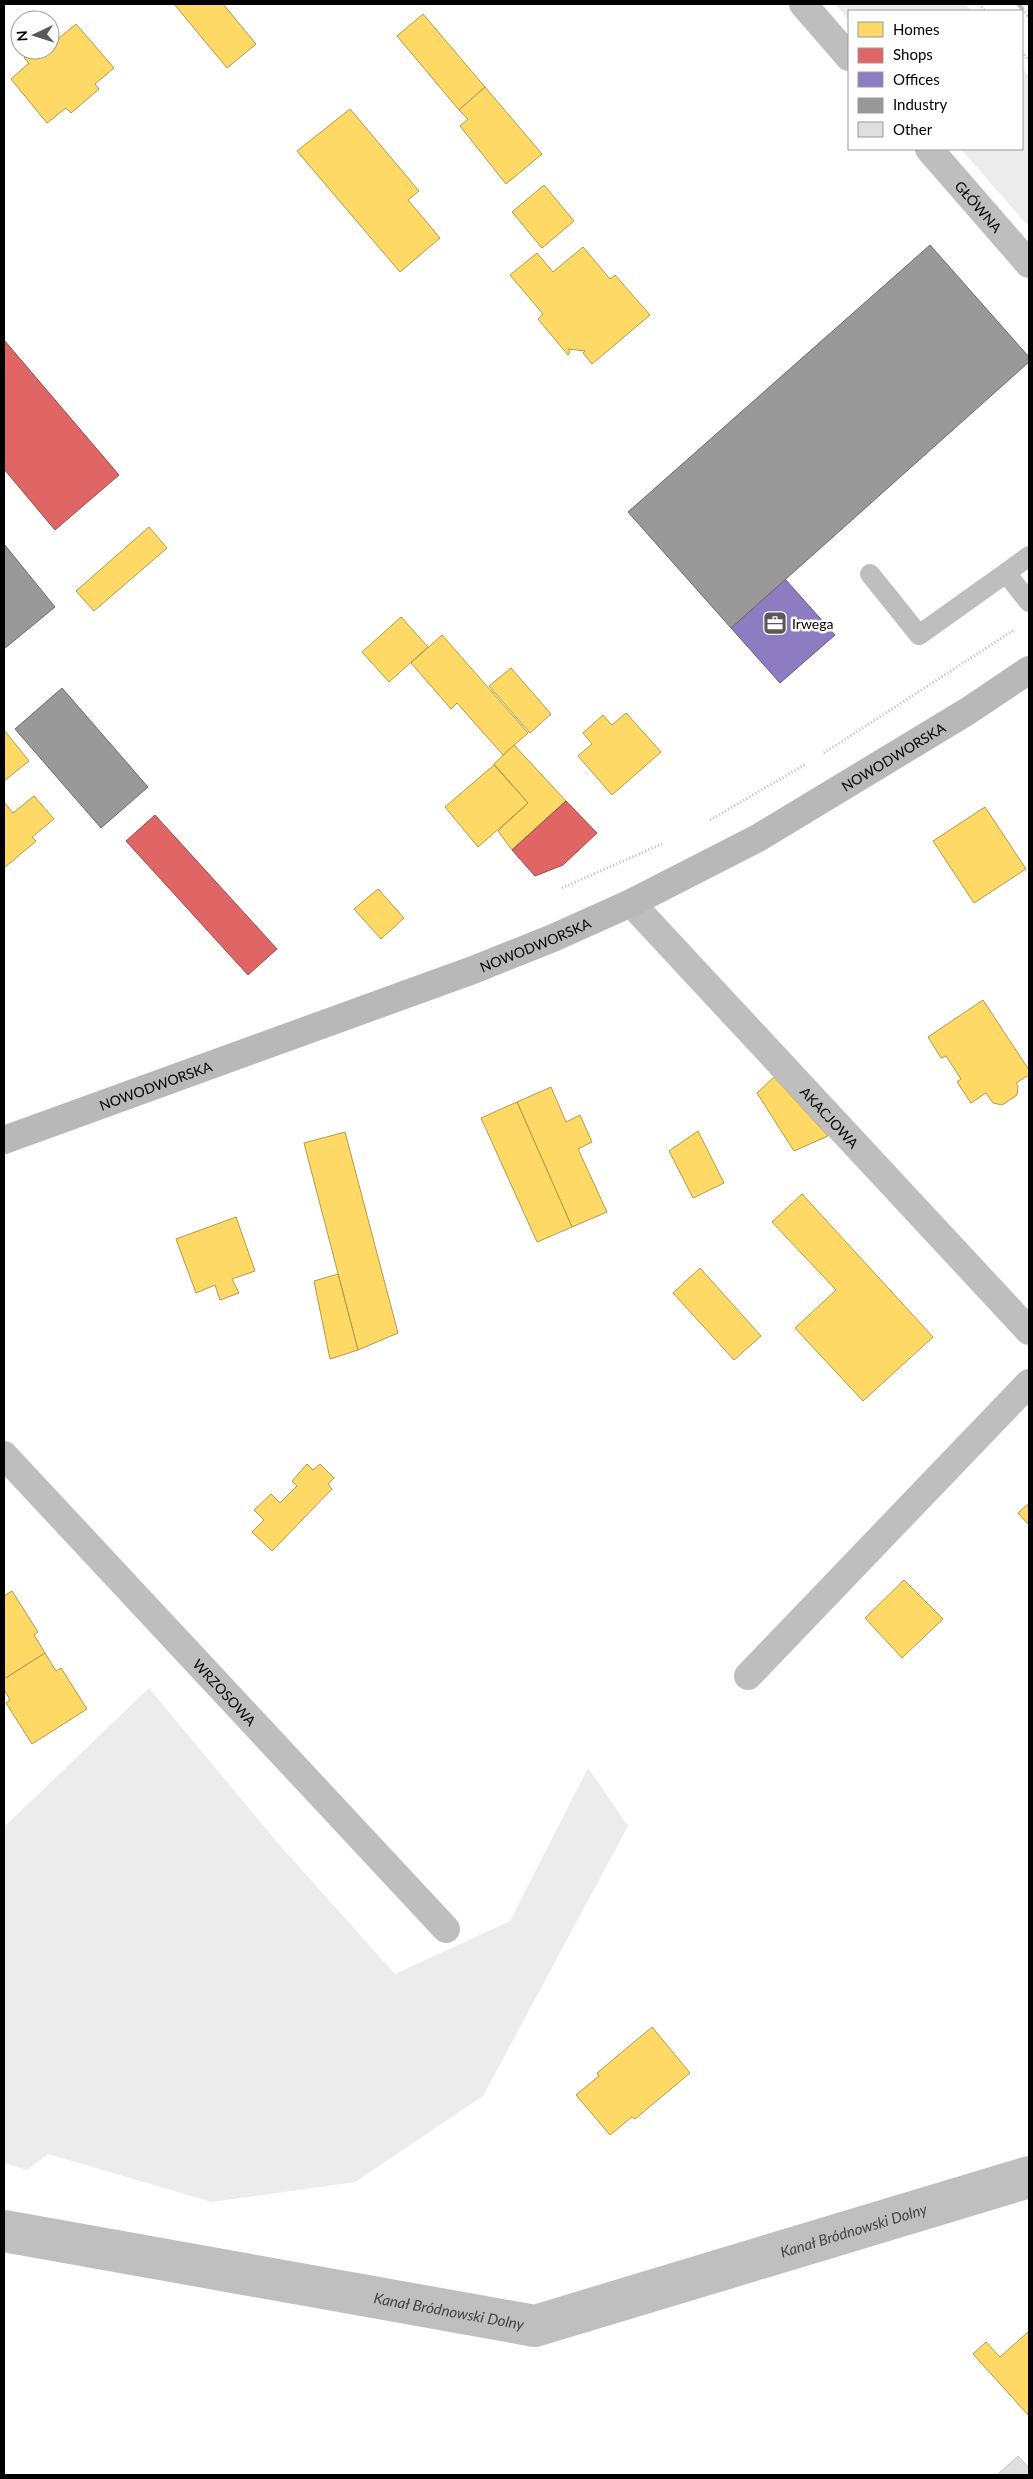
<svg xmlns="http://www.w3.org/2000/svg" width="1033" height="2479" viewBox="0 0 1033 2479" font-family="Lato,sans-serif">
<rect width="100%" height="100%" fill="#fff"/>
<g fill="#ececec">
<polygon points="835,4 965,4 972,11 849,11 849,20"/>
<polygon points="1022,68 1029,76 1029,227 961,149 1022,149"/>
<polygon points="149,1688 276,1841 395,1974 510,1921 588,1768 628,1826 483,2096 355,2182 212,2202 48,2154 27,2170 4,2163 4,1827"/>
</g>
<g fill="#ffd966" stroke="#b29847">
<polygon points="174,4 223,4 256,44 227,68"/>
<polygon points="423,14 485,87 459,110 397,36"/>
<polygon points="76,24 114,68 95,84 99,89 71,113 66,108 47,123 11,79 29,63 24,58 33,50 50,50 50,36 53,34 58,39"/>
<polygon points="485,87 542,154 506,184 460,126 468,119 459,110"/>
<polygon points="350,109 419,191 408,200 440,238 400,272 297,151"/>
<polygon points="544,185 574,221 542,248 512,212"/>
<polygon points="583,247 610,279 615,275 650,315 592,364 583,353 585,351 568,349 570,352 568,355 538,319 543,314 510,275 537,253 553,272"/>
<polygon points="149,527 167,548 94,611 76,591"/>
<polygon points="401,617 428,647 389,682 362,652"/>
<polygon points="442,635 528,733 503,755 457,703 451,709 411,663"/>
<polygon points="511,668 551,714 530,733 489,686"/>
<polygon points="626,713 661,752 612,795 578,756 592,744 583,733 603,715 612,725"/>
<polygon points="4,730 29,761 4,781"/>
<polygon points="514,745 566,801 512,850 498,831 528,803 494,764"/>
<polygon points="494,765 528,803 478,847 445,807"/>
<polygon points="34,796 54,819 32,837 36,841 4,868 4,802 13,813"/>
<polygon points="985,807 1026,869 974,903 933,841"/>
<polygon points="378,889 404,918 381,939 354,909"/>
<polygon points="983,1000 1029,1070 1029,1075 1016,1083 1018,1086 1017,1095 1002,1105 993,1103 986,1093 971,1103 957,1082 961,1079 946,1056 941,1058 928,1037"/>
<polygon points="774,1077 828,1136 794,1151 757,1093"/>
<polygon points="551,1087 566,1122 580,1115 592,1142 578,1149 607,1212 572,1227 517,1102"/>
<polygon points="517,1102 572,1227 537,1242 481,1118"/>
<polygon points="698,1131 724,1183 693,1198 669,1151"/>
<polygon points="345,1132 398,1333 358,1350 304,1143"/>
<polygon points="802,1194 933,1337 863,1401 795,1328 836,1290 772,1222"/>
<polygon points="236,1217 255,1271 232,1279 239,1293 220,1300 215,1285 196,1293 176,1239"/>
<polygon points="700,1268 761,1336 734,1360 673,1293"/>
<polygon points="338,1274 358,1350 330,1359 314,1281"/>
<polygon points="307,1464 313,1470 320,1464 334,1478 328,1484 332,1489 272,1551 252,1532 264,1520 254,1510 271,1494 280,1503 297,1486 292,1481"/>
<polygon points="1029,1503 1029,1525 1018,1513"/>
<polygon points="904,1580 943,1619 902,1658 865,1618"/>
<polygon points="12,1591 38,1632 34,1635 45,1653 4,1679 4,1596"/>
<polygon points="45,1653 56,1671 61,1668 87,1709 32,1744 6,1703 10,1700 4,1689 4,1679"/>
<polygon points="652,2027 690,2073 635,2119 632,2117 610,2135 576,2095 599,2076 597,2073"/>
<polygon points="1028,2332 1029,2333 1029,2416 973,2354 986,2342 1000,2357"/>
</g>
<g fill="#e06666" stroke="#9d4747">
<polygon points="4,340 119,475 55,530 4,469"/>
<polygon points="566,801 597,833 563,865 535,876 512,850"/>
<polygon points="155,815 277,949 248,975 126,841"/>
</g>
<polygon fill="#8e7cc3" stroke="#635788" points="785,579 835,635 780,683 731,628"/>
<g fill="#999" stroke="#6b6b6b">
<polygon points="930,245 1029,357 1029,362 731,628 628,512"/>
<polygon points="4,544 55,607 4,649"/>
<polygon points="62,688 148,787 101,828 15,729"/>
</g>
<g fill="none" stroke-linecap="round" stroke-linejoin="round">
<path stroke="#bfbfbf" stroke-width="42" id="s1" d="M4 2231 535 2326 1029 2177"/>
</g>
<polygon fill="#dfdfdf" stroke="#c7c7c7" points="1018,2456 1029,2468 1029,2475 997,2475"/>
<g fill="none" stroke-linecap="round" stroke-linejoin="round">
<g stroke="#b9b9b9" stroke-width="3" stroke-dasharray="1 2.5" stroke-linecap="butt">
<polyline points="979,4 985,11"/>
<polyline points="1022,52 1029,61"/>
<polyline points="824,753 1014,630"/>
<polyline points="710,820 806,764"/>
<polyline points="562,888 664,843"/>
</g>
<g stroke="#bebebe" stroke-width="20">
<polyline points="1006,573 1029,556"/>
<polyline points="870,574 919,635 1006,573 1029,602"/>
</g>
<g stroke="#bebebe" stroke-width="28">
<polyline points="803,4 849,57"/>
<path id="s2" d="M929 149 1029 264"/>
<path id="s3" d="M631 903 1029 1331"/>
<path id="s4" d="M4 1455 446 1929"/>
<polyline points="748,1676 1029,1383"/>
</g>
<path stroke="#b8b8b8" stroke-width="28" id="s5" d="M4 1140 473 970 553 938 631 903 758 838 968 711 1029 670"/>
<polyline stroke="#bebebe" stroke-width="4" stroke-dasharray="8 2.5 1 2.5" stroke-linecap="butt" points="1018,4 1029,16"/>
</g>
<defs>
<g id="office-square" transform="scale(1.25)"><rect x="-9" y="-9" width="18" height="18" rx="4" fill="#595959" stroke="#fff"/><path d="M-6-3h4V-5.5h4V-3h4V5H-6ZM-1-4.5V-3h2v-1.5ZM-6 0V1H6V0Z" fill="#fff"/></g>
</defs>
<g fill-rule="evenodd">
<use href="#office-square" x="775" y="623"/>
</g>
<g text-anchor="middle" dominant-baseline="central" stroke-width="5" stroke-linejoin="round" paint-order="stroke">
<g font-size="14" fill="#000" stroke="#fff">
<text stroke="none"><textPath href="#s2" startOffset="76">GŁÓWNA</textPath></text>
<text stroke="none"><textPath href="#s5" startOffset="971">NOWODWORSKA</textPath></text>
<text stroke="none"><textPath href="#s5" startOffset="566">NOWODWORSKA</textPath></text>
<text stroke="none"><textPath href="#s5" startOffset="161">NOWODWORSKA</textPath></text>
<text stroke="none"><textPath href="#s3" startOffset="292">AKACJOWA</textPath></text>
<text stroke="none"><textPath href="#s4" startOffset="324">WRZOSOWA</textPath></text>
</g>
<g font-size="14" fill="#000" stroke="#fff" text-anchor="start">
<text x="792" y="623">Irwega</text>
</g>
<g font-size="15" font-style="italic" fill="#444" stroke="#fff">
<text stroke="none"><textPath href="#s1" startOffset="872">Kanał Bródnowski Dolny</textPath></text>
<text stroke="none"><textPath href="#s1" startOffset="452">Kanał Bródnowski Dolny</textPath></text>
</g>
</g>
<rect width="1033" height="2479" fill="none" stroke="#000000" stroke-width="10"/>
<rect x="848" y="10" width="175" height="140" fill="#ffffff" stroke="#999999"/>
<rect x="858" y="22" width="25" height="15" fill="#ffd966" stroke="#999999"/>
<text x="893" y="35" font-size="15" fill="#000000">Homes</text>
<rect x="858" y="48" width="25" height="15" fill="#e06666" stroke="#999999"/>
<text x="893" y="60" font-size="15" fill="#000000">Shops</text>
<rect x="858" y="72" width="25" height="15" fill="#8e7cc3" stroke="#999999"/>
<text x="893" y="85" font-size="15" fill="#000000">Offices</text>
<rect x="858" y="98" width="25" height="15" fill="#999999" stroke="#999999"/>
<text x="893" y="110" font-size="15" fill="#000000">Industry</text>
<rect x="858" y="122" width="25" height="15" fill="#dfdfdf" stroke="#999999"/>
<text x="893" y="135" font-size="15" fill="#000000">Other</text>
<g transform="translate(35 35) rotate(266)"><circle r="24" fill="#ffffff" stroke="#999999"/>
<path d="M0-4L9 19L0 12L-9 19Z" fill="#595959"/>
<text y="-8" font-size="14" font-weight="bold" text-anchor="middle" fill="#000000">N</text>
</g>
</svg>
